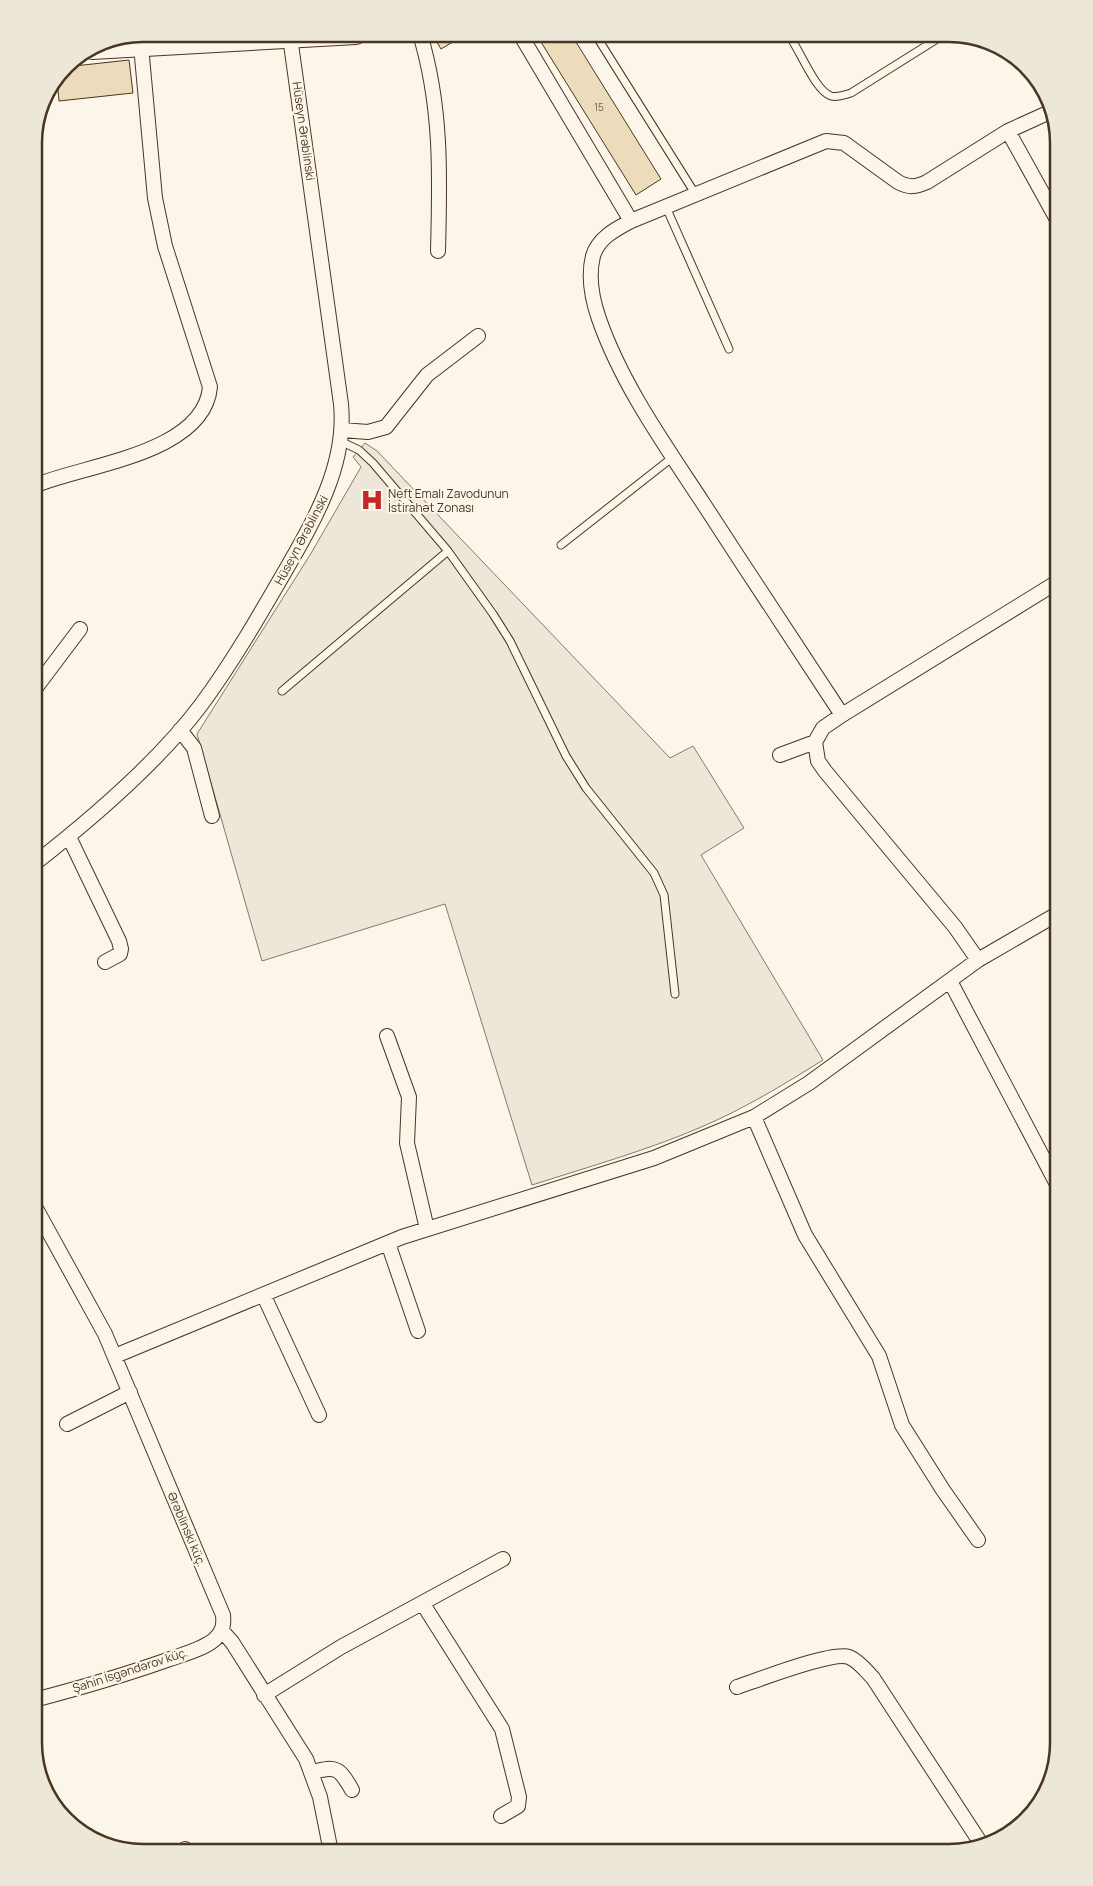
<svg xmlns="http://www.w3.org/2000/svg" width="1093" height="1886" font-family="Manrope,sans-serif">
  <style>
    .green { fill: #ede6d9; stroke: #887966 }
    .building { fill: #ecdcbc; stroke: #4a3520 }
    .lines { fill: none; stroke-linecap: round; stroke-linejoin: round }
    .lane-casing { stroke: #4a3520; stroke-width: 9 }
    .street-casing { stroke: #4a3520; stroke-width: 16 }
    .secondary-casing { stroke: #4a3520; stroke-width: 22 }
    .lane { stroke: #fbf6e9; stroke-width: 7 }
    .street { stroke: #fbf6e9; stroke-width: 14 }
    .secondary { stroke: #fbf6e9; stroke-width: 20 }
    .labels { text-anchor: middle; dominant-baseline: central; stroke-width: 4; stroke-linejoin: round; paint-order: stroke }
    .number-label { font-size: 10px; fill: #725f47 }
    .street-label { font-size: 12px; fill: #4a3520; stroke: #fbf6e9 }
    .poi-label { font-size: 12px; fill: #4a3520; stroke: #fbf6e9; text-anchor: start }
    .rim { fill: none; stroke: #4a3520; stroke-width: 2.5 }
  </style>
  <rect width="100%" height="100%" fill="#fbf6e9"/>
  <path class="green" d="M365 443 377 451 670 758 693 746 744 828 701 855 823 1060C783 1085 742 1110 699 1128 645 1151 588 1167 532 1185L445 904 262 961 197 734 310 555 361 467 353 457Z"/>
  <path class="building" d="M443 34H466L441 49 435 39Z
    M536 34H571L661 179 636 195Z
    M129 60 133 93 59 101 57 78 65 67Z"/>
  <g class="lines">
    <defs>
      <path id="lane" d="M595 34 696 195
        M788 34C799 48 815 91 831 96 838 98 844 95 851 93L945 34
        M666 207 729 349
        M340 441 359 450 373 463 448 551 493 614 510 641 566 756 586 788 654 873 664 895 675 994
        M561 545 673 457
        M282 691 448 551
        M1055 825 1059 831"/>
      <path id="street" d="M420 34C442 107 440 176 438 251
        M520 34 631 221
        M1008 131 1059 223
        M342 430 368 432 386 427 427 375 478 336
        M34 486C83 465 204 454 210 387L165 246 155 198 141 46
        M34 690 80 629
        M842 715C796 645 749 574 703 503 665 445 622 385 599 319 592 299 588 276 593 256 598 238 616 229 631 221L826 141 844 143 898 182C909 188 916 187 927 182L1008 131 1052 111
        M180 730 194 748 212 816
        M780 755 815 742
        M69 837 119 941 121 949 120 954 105 962
        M34 864C89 821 159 761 201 705 232 663 258 618 284 573 314 521 347 465 341 404L290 37
        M978 960 955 927 825 771 818 761 815 742 823 728 842 715 1059 581
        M950 981 1059 1188
        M387 1036 409 1097 407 1143 427 1229
        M754 1117 805 1235 879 1356 902 1425 943 1490 978 1540
        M388 1243 418 1331
        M264 1296 319 1415
        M115 1356 402 1237 654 1158 754 1117 809 1083 978 960 1059 913
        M67 1424 130 1392
        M423 1604 502 1729 519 1797 518 1806 501 1816
        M222 1631 232 1642 306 1759 320 1797 331 1852
        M737 1687C758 1680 832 1651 849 1657 859 1661 866 1671 873 1678L982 1845
        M264 1695 341 1647 503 1559
        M34 1700C80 1688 125 1675 170 1659 184 1654 204 1649 215 1639 223 1631 224 1625 223 1615L105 1334 34 1205
        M313 1772C337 1765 340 1769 352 1790
        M185 1849 186 1852"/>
      <path id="secondary" d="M92 49 356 34"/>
    </defs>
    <use href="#lane" class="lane-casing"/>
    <use href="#street" class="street-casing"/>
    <use href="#secondary" class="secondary-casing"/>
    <use href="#lane" class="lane"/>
    <use href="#street" class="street"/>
    <use href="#secondary" class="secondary"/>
  </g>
  <defs>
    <symbol id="hospital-bare" viewBox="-9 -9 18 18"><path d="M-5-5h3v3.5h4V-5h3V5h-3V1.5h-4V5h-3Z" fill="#c62828" stroke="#fbf6e9" stroke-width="2.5" paint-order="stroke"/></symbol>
  </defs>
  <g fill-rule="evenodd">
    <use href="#hospital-bare" x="356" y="484" width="32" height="32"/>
  </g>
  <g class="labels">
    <g class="number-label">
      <text x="599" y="107">15</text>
    </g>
    <g class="street-label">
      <text transform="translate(304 131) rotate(82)">Hüseyn Ərəblinski</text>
      <text transform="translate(301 540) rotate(-62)">Hüseyn Ərəblinski</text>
      <text transform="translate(187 1529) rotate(67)">Ərəblinski küç.</text>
      <text transform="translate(130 1670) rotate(-18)">Şahin İsgəndərov küç.</text>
    </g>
    <g class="poi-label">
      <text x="388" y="493">Neft Emalı Zavodunun<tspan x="388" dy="14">İstirahət Zonası</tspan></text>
    </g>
  </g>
  <path d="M0 0H1093V1886H0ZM143 42H949A101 101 0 0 1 1050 143V1743A101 101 0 0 1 949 1844H143A101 101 0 0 1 42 1743V143A101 101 0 0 1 143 42Z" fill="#ede7d9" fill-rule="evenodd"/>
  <path class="rim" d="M143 42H949A101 101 0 0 1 1050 143V1743A101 101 0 0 1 949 1844H143A101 101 0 0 1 42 1743V143A101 101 0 0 1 143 42Z"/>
</svg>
